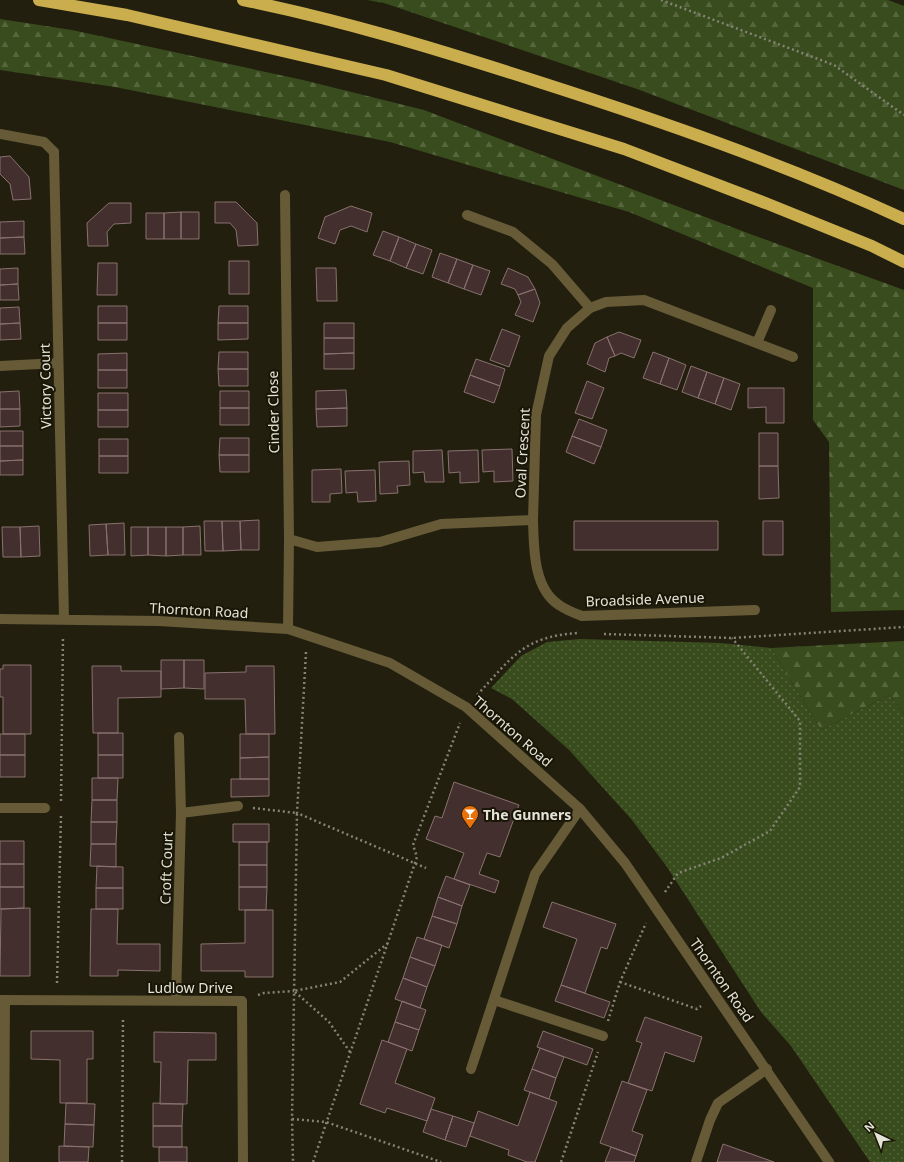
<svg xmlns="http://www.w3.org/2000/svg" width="904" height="1162" font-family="'Noto Sans',sans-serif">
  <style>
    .forest { fill: url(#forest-firs) }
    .park { fill: url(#park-dots) }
    .building { fill: #43302e; stroke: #88716e }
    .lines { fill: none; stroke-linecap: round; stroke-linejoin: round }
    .path { stroke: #858375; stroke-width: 2.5; stroke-dasharray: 2 3; stroke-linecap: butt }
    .lane { stroke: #665a37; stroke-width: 10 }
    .street { stroke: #665a37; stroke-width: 10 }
    .highway { stroke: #caad4c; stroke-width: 12 }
    .labels { text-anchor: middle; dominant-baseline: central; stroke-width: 4; stroke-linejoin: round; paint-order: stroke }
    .street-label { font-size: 14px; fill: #e4e3d8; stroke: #191606 }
    .poi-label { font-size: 14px; font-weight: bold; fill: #e4e3d8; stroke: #191606; text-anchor: start }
  </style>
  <defs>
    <pattern id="forest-firs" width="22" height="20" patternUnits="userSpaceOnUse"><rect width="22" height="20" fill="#394c1d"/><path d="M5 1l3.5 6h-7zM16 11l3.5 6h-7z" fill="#56663d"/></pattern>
    <pattern id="park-dots" width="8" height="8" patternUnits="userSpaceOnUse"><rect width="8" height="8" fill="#394c1d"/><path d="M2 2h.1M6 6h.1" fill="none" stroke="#56663d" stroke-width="1.8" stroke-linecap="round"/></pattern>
  </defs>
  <rect width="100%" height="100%" fill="#221f0f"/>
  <path class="forest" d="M367 0H888L904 6V190L637 89 384 3Z
    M0 19 72 30 303 80 424 110 750 234 904 290V610L831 612 829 442 813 420V288L629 212 390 142 115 87 0 70Z
    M904 641V714L889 695 821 730 771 648Z"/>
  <path class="park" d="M580 639 721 643 771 648 821 730 889 695 904 714V1162H870L791 1046 761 1012 667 867 632 820 569 750 512 699 491 688 521 656 547 642Z"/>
  <path class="building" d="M10 156 29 177 31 199 13 200 10 184 0 174V157Z
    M215 202H236L257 223 258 245 238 246 236 230 230 223H215Z
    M109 203H131V223L114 224 107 232 108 246H88L87 223Z
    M351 206 372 213 367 232 351 226 340 230 335 244 318 238 325 217Z
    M181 212V239H164V213Z
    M181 212H199V239H181Z
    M146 213H164V239H146Z
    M24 221V237L0 238V222Z
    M383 231 399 237 390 261 373 255Z
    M24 237 25 254H0V238Z
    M399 237 416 244 406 268 390 261Z
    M416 244 432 250 423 274 406 268Z
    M440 253 457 259 448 283 432 277Z
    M457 259 473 265 464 289 448 283Z
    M229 261H249V294H229Z
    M98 263H117V295H97Z
    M473 265 490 271 481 295 464 289Z
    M18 268V284L0 285V269Z
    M316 268H336L337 301H317Z
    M508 268 528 277 535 289 518 295 515 289 501 284Z
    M18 284 19 300H0V285Z
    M535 289 540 303 533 322 515 315 521 302 518 295Z
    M98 306H127V323H98Z
    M219 306H248V323H218Z
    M19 307 20 323 0 324V308Z
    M20 323 21 339 0 340V324Z
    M98 323H127V340H98Z
    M218 323H248V339L218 340Z
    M324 323H354V338H324Z
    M502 329 520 336 509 367 490 360Z
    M619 332 641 340 634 358 621 353 615 356 607 337Z
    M607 337 615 356 609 358 605 372 587 364 595 343Z
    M324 338H354V353L324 354Z
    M219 352H248V369H218Z
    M653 352 669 358 660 384 643 378Z
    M127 353V370H98V354Z
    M354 353V369H324V354Z
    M669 358 686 365 677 390 660 384Z
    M476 359 505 369 500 386 470 375Z
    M691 366 707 372 698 398 682 392Z
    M218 369H248V386H219Z
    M98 370H127V388H98Z
    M707 372 724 378 715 404 698 398Z
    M470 375 500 386 494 403 464 392Z
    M724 378 740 384 731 410 715 404Z
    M587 381 604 388 592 419 575 413Z
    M748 388H784V423H766V407L748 408Z
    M346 390 347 408 316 409V391Z
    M19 391 20 409H0V392Z
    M220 391H249V408H220Z
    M98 393H128V410H98Z
    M220 408H249V425H220Z
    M347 408V426L317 427 316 409Z
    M0 409H20V426L0 427Z
    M98 410H128V427H98Z
    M579 419 607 430 601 447 572 436Z
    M0 431H23V446H0Z
    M759 433H778V466H759Z
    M572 436 601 447 594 464 566 452Z
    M220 438H249V455H219Z
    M99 439H128V456H99Z
    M0 446H23V460L0 461Z
    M512 449 513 481 494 482V471L483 472 482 450Z
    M442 450 444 482H425L424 472 413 473V451Z
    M478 450 479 482 460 483V472L449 473 448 451Z
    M219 455H249V472H220Z
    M99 456H128V473H99Z
    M23 460V475H0V461Z
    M409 461 410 485 397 486 398 493 380 494 379 462Z
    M759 466H778L779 498 759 499Z
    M341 469 342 493 330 494V502H312V470Z
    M375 470 376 501 358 502 357 492 346 493 345 471Z
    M259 520V550H241L240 521Z
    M204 521H222L223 551H205Z
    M222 521H240L241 550 223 551Z
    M574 521H718V550H574Z
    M763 521H783V555H763Z
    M124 523 125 555H108L106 524Z
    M106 524 108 555 90 556 89 525Z
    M39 526 40 556 21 557 20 527Z
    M200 526 201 555H183V527Z
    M2 527H20L21 557H3Z
    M131 527H148V555L131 556Z
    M148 527H166V556L148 555Z
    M166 527H183V555L166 556Z
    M161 660H184V688L161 689Z
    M184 660H204V689L184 688Z
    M3 665H31V734H3V697H0V669H3Z
    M92 666H121V671H161V697L118 698V733H93Z
    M246 666H274L275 734H246L245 699H205V673L246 672Z
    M98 733H123V755H98Z
    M0 734H25V755H0Z
    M240 734H269V757L240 758Z
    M0 755H25V777H0Z
    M98 755H123V778H98Z
    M269 757V779H240V758Z
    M92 778H118L117 800H92Z
    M231 779H269V796L231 797Z
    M454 782 519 805 500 857 487 853 479 874 499 881 495 893 454 879 464 853 426 839 435 816 442 818Z
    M92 800H117V822H91Z
    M91 822H117L116 844H91Z
    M233 824H269V842H233Z
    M0 841H24V864H0Z
    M239 842H267V865H239Z
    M91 844H116V867L90 866Z
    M0 864H24V887H0Z
    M239 865H267V887H239Z
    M97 866 123 867V888H96Z
    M446 876 470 885 462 906 438 897Z
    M0 887H24V908L0 909Z
    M239 887H267L266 910H239Z
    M96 888H123V909H96Z
    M438 897 462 906 457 924 432 916Z
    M552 902 616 924 607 949 601 947 585 993 561 985 577 939 543 927Z
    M30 908V976H0L1 909Z
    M91 909H118L117 944H160V971L118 970V976H90Z
    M245 910H273V977H245V971H201V944L245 943Z
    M432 916 457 924 449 948 424 939Z
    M417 937 442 945 435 966 410 957Z
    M410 957 435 966 427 987 403 978Z
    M403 978 427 987 420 1008 395 999Z
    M561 985 610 1002 604 1018 555 1001Z
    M402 1001 426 1010 419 1030 395 1022Z
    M645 1017 702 1037 694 1062 665 1052 652 1091 628 1083 642 1043 636 1041Z
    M395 1022 419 1030 412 1051 388 1042Z
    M31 1031H93V1059H87V1103H60V1060L31 1059Z
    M543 1031 593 1049 587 1065 537 1047Z
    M154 1032 216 1033V1060H188L187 1104H160L161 1062H154Z
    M382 1040 407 1049 395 1083 435 1098 427 1121 387 1108 385 1113 360 1104Z
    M540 1048 564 1057 556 1078 532 1069Z
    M532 1069 556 1078 549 1099 524 1090Z
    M622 1081 647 1090 632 1131 643 1135 636 1156 600 1143Z
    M530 1092 557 1102 535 1162H527L508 1155 509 1150 470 1136 478 1111 518 1126Z
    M66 1103 95 1104 94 1125 65 1124Z
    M153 1103 183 1104 182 1126H153Z
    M431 1109 453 1116 445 1140 423 1132Z
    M453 1116 474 1123 466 1147 445 1140Z
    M65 1124 94 1125 93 1147 64 1146Z
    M153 1126H182V1147H153Z
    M723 1144 774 1162H717Z
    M59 1146 89 1147 88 1162H59Z
    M159 1147H187V1162H159Z
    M611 1147 636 1156 634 1162H605Z"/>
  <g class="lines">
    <path class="path" d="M661 0 834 65 904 115
      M604 634 732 638 904 627
      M306 652 297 813 426 868
      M477 695C512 658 522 637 577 633
      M61 801 63 636
      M253 808 297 813 292 1119 293 1162
      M665 892 678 873 721 858 770 831 800 787V721L732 638
      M620 982 697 1009 701 1006
      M57 983 61 814
      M258 995 264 993 294 991
      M608 1021 620 982 646 923
      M350 1052 329 1022 294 991 340 982 387 944
      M292 1119 326 1122 441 1162
      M122 1162 123 1017
      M313 1162 417 857 413 845 460 723
      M561 1162 598 1052"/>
    <path class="lane" d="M0 134 44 142 54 152
      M467 215 513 232 552 264 590 308
      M0 808H45
      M181 813 238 806
      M176 1000 181 813 179 737
      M494 1000 603 1036
      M471 1069 535 874 580 809
      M4 1162 5 1000
      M696 1162 710 1120 718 1103 767 1069"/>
    <path class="street" d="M54 152 64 619
      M285 195 289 539 288 629
      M757 343 771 310
      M0 366 58 363
      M533 520C534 548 533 588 559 605 566 610 574 613 582 616L755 610
      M289 539 317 547 380 542 441 524 533 520 536 415 549 356 567 328 590 308 606 302 644 300 793 357
      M0 619 159 621 288 629 390 663 466 707 580 809 625 863 829 1162
      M0 1000 242 1001 243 1162"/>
    <path class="highway" d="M39 0 127 15 386 75 624 149 768 204 872 246 904 262
      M243 0C342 20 440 50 536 81 661 121 785 164 904 219"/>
  </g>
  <defs>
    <symbol id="bar-pin" viewBox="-11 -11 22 30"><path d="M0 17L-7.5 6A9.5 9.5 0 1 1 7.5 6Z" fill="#e8710a" stroke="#191606"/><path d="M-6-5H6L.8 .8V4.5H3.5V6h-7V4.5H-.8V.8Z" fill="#fff"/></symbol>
  </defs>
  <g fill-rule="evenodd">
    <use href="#bar-pin" x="460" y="804" width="20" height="27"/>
  </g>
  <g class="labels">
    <g class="street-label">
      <text transform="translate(45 386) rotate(-91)">Victory Court</text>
      <text transform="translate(273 412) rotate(-91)">Cinder Close</text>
      <text transform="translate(522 453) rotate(-87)">Oval Crescent</text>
      <text transform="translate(645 599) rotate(-2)">Broadside Avenue</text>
      <text transform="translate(199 610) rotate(3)">Thornton Road</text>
      <text transform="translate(513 731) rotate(41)">Thornton Road</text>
      <text transform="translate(166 868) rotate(-88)">Croft Court</text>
      <text transform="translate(722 980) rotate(55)">Thornton Road</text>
      <text x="190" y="987">Ludlow Drive</text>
    </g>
    <g class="poi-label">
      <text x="483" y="814">The Gunners</text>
    </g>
  </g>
  <g transform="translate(876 1134) rotate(317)" stroke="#191606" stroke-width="3" paint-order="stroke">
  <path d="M0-3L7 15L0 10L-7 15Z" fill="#e4e3d8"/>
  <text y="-6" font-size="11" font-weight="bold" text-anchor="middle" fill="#e4e3d8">N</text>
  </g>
</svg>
